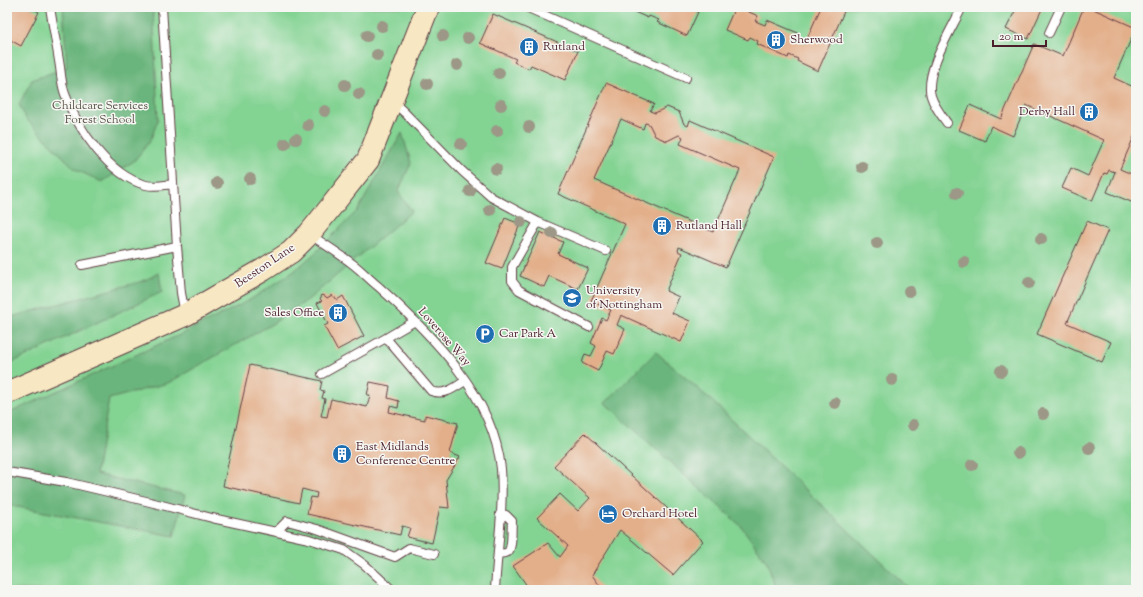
<svg xmlns="http://www.w3.org/2000/svg" width="1143" height="597" font-family="'Sorts Mill Goudy',serif">
  <style>
    .green { fill: #83d393; stroke: #66795f }
    .forest { fill: #6ab57d; stroke: #5a6a54 }
    .building { fill: #e3af8a; fill-rule: evenodd }
    .lines { fill: none; stroke-linecap: round; stroke-linejoin: round }
    .lane-casing { stroke: #623d44; stroke-width: 10 }
    .secondary-casing { stroke: #623d44; stroke-width: 24 }
    .lane { stroke: #fff; stroke-width: 8 }
    .secondary { stroke: #f7e8c3; stroke-width: 22 }
    .tree { fill: #9c9786 }
    .labels { text-anchor: middle; dominant-baseline: central; stroke-width: 3; stroke-linejoin: round; paint-order: stroke }
    .poi-label { font-size: 12px; fill: #4a1f2b; stroke: #f6f6f2; text-anchor: start }
    .park-label { font-size: 12px; fill: #5b554a; stroke: #f6f6f2 }
    .street-label { font-size: 12px; fill: #4a1f2b; stroke: #f6f6f2 }
  </style>
  <rect width="100%" height="100%" fill="#f6f6f2"/>
  <filter id="ink" filterUnits="userSpaceOnUse"><feTurbulence type="fractalNoise" baseFrequency=".025" numOctaves="2"/><feDisplacementMap in="SourceGraphic" scale="8" xChannelSelector="R" yChannelSelector="G"/><feConvolveMatrix kernelMatrix="1 2 1 2 8 2 1 2 1" color-interpolation-filters="sRGB"/></filter>
  <filter id="wash" filterUnits="userSpaceOnUse"><feTurbulence type="fractalNoise" baseFrequency=".012" numOctaves="4" result="noise"/><feDisplacementMap in="SourceGraphic" scale="16" xChannelSelector="R" yChannelSelector="G"/><feGaussianBlur stdDeviation="0.9" result="paint"/><feColorMatrix in="noise" values="0 0 0 0 0 0 0 0 0 0 0 0 0 0 0 0 0 1.4 0 .05"/><feComposite in="paint" operator="in"/></filter>
  <g filter="url(#wash)">
    <rect width="100%" height="100%" fill="#ece8d0"/>
    <path class="green" d="M7 7H1136V590H7Z"/>
    <path class="forest" d="M63 7H153L158 120 150 141 134 161 102 182 75 169 26 119 19 104 32 80 67 67Z
      M402 133 411 163 398 192 412 211 309 299 272 324 168 383 109 399 96 474 185 495 174 536 7 505V414L188 331 248 301 293 272 315 253 358 210Z
      M159 273 162 292 7 365V318L143 281Z
      M656 352 712 401 911 590H777L767 562 741 526 605 403Z"/>
    <g id="blocks">
      <path class="building" d="M7 7H30L39 12 21 46 7 38Z
        M623 7H696L694 10 698 12 687 36 657 22 659 20 649 16 648 18Z
        M735 7H738L758 16 755 21 765 25 767 20 798 33 795 39 805 43 821 7H846L818 71 797 61 798 59 789 55 788 58 757 44 758 41 750 37 748 40 725 30Z
        M1017 7H1043L1028 39 1006 29Z
        M1084 7H1089L1136 28 1114 78 1136 88V132L1120 169 1136 176V204L1107 192 1115 172 1109 170 1107 174 1104 173 1092 201 1062 188 1071 168 1088 176 1104 140 1026 105 1013 136 991 126 985 141 959 130 970 105 1001 119 1034 44 1063 56Z
        M493 14 578 51 565 80 531 65 529 69 514 62 516 59 480 43Z
        M606 83 654 104 650 111 655 113 667 107 679 112 684 124 688 126 690 120 774 157 726 267 679 247 678 251 682 253 666 291 679 297 672 313 690 321 681 342 621 315 617 325 625 329 614 354 607 351 598 371 582 363 585 354 591 356 596 346 591 343 602 318 606 320 611 310 591 301 625 224 558 194ZM621 119 643 129 645 123 649 124 655 136 667 141 679 135 683 137 680 144 740 170 713 232 594 180Z
        M505 218 520 224 502 269 486 263Z
        M1087 221 1108 230 1067 323 1111 342 1102 362 1037 334Z
        M540 232 563 242 558 254 588 268 578 289 549 276 544 287 520 276Z
        M322 295 325 296 327 298 332 295 334 298H336L337 300 343 296 364 336 337 350 324 326 328 324 317 303 322 301 320 299Z
        M250 365 322 381 320 390 324 391 322 398 325 399 321 416 327 417 331 399 367 407 370 395H367L370 382 390 386 388 398 399 401 398 408 390 406 389 412 425 420V415L458 423 450 453 460 457 446 480 449 508 440 507 432 543 407 537 410 528 402 526 400 535 307 514 311 497 316 498 317 493 302 489 299 503 223 486Z
        M585 433 703 541 673 575 620 530 592 575 603 590H530L513 566 548 543 560 557 568 546 537 518 560 494 578 511 590 498 554 466Z"/>
    </g>
  </g>
  <g filter="url(#ink)">
    <use href="#blocks" fill-opacity="0" stroke="#623d44" stroke-width="1"/>
    <g class="lines">
      <defs>
        <path id="lane" d="M50 7C53 27 57 47 60 67 61 76 62 86 65 94 77 128 109 176 146 185 154 187 165 185 173 184
          M162 7 177 246 181 293 185 314
          M526 7 686 78
          M1049 33 1061 7
          M392 101 405 113 462 171 491 197 538 222 606 251
          M947 123C941 115 934 106 931 96 924 72 952 29 962 7
          M538 222 512 267V281L519 290 589 327
          M309 234C324 244 340 254 354 265 363 272 370 280 379 287 431 334 494 396 501 469 504 507 497 551 495 590
          M82 265 177 246
          M415 321 386 338 431 391C445 396 454 388 465 381
          M322 374 386 338
          M7 472 66 482 150 502 212 518 309 539 344 550 365 565 392 590
          M276 532 287 521 317 529 395 557 409 548 434 554
          M498 554C501 553 505 554 508 552 513 547 511 528 512 521L506 515 500 514"/>
        <path id="secondary" d="M7 393 185 315 263 270 291 252 309 234 326 213 368 160 428 7"/>
      </defs>
      <use href="#lane" class="lane-casing"/>
      <use href="#secondary" class="secondary-casing"/>
      <use href="#lane" class="lane"/>
      <use href="#secondary" class="secondary"/>
    </g>
    <g class="tree">
      <circle cx="382" cy="26" r="6"/>
      <circle cx="367" cy="36" r="6"/>
      <circle cx="443" cy="36" r="6"/>
      <circle cx="468" cy="38" r="6"/>
      <circle cx="377" cy="55" r="6"/>
      <circle cx="457" cy="65" r="6"/>
      <circle cx="499" cy="73" r="6"/>
      <circle cx="427" cy="84" r="6"/>
      <circle cx="345" cy="85" r="6"/>
      <circle cx="359" cy="94" r="6"/>
      <circle cx="501" cy="105" r="6"/>
      <circle cx="325" cy="111" r="6"/>
      <circle cx="308" cy="125" r="6"/>
      <circle cx="529" cy="127" r="6"/>
      <circle cx="497" cy="131" r="6"/>
      <circle cx="296" cy="139" r="6"/>
      <circle cx="285" cy="144" r="6"/>
      <circle cx="461" cy="144" r="6"/>
      <circle cx="862" cy="167" r="6"/>
      <circle cx="496" cy="169" r="6"/>
      <circle cx="250" cy="179" r="6"/>
      <circle cx="217" cy="183" r="6"/>
      <circle cx="470" cy="191" r="6"/>
      <circle cx="957" cy="193" r="6"/>
      <circle cx="490" cy="210" r="6"/>
      <circle cx="521" cy="222" r="6"/>
      <circle cx="552" cy="233" r="6"/>
      <circle cx="1041" cy="239" r="6"/>
      <circle cx="877" cy="243" r="6"/>
      <circle cx="964" cy="262" r="6"/>
      <circle cx="1029" cy="283" r="6"/>
      <circle cx="909" cy="291" r="6"/>
      <circle cx="1001" cy="371" r="6"/>
      <circle cx="892" cy="380" r="6"/>
      <circle cx="835" cy="403" r="6"/>
      <circle cx="1043" cy="414" r="6"/>
      <circle cx="913" cy="425" r="6"/>
      <circle cx="1089" cy="448" r="6"/>
      <circle cx="1018" cy="453" r="6"/>
      <circle cx="972" cy="465" r="6"/>
    </g>
  </g>
  <defs>
    <symbol id="building-disc" viewBox="-11 -11 22 22"><circle r="9.5" fill="#1f6fb2" stroke="#f6f6f2"/><path d="M-4-6H4V6H1V3H-1V6H-4ZM-2.5-4.3h1.7v1.8h-1.7ZM.8-4.3h1.7v1.8H.8ZM-2.5-1h1.7V.8h-1.7ZM.8-1h1.7V.8H.8Z" fill="#fff"/></symbol>
    <symbol id="university-disc" viewBox="-11 -11 22 22"><circle r="9.5" fill="#1f6fb2" stroke="#f6f6f2"/><path d="M0-5L7-2L0 1L-7-2ZM-4 1L0 2.5L4 1V4Q0 6-4 4Z" fill="#fff"/></symbol>
    <symbol id="parking-disc" viewBox="-11 -11 22 22"><circle r="9.5" fill="#1f6fb2" stroke="#f6f6f2"/><path d="M-3.5-5.5H1a3.5 3.5 0 0 1 0 7H-1V5.5H-3.5ZM-1-3.4V-.6H.8a1.4 1.4 0 0 0 0-2.8Z" fill="#fff"/></symbol>
    <symbol id="hotel-disc" viewBox="-11 -11 22 22"><circle r="9.5" fill="#1f6fb2" stroke="#f6f6f2"/><path d="M-6-4.5h1.5V1H6V5H4.5V3h-9V5H-6ZM-4 0a1.8 1.8 0 1 1 3.6 0ZM.5 0V-2.5h3Q6-2.5 6 0Z" fill="#fff"/></symbol>
  </defs>
  <g fill-rule="evenodd">
    <use href="#building-disc" x="765" y="29" width="22" height="22"/>
    <use href="#building-disc" x="518" y="36" width="22" height="22"/>
    <use href="#building-disc" x="1078" y="101" width="22" height="22"/>
    <use href="#building-disc" x="651" y="215" width="22" height="22"/>
    <use href="#university-disc" x="561" y="287" width="22" height="22"/>
    <use href="#building-disc" x="327" y="302" width="22" height="22"/>
    <use href="#parking-disc" x="474" y="323" width="22" height="22"/>
    <use href="#building-disc" x="331" y="443" width="22" height="22"/>
    <use href="#hotel-disc" x="597" y="503" width="22" height="22"/>
  </g>
  <g class="labels">
    <g class="poi-label">
      <text x="790" y="40">Sherwood</text>
      <text x="543" y="47">Rutland</text>
      <text x="1075" y="112" text-anchor="end">Derby Hall</text>
      <text x="676" y="226">Rutland Hall</text>
      <text x="586" y="291">University<tspan x="586" dy="14">of Nottingham</tspan></text>
      <text x="324" y="313" text-anchor="end">Sales Office</text>
      <text x="499" y="334">Car Park A</text>
      <text x="356" y="447">East Midlands<tspan x="356" dy="14">Conference Centre</tspan></text>
      <text x="622" y="514">Orchard Hotel</text>
    </g>
    <g class="park-label">
      <text x="100" y="106">Childcare Services<tspan x="100" dy="14">Forest School</tspan></text>
    </g>
    <g class="street-label">
      <text transform="translate(265 266) rotate(-34)">Beeston Lane</text>
      <text transform="translate(444 337) rotate(49)">Loverose Way</text>
    </g>
  </g>
  <rect width="1143" height="597" fill="none" stroke="#f6f6f2" stroke-width="24"/>
  <path d="M993 40v6h53v-6" fill="none" stroke="#4a1f2b" stroke-width="2"/>
  <text x="999" y="40" font-size="12" fill="#4a1f2b" stroke="#f6f6f2" stroke-width="3" paint-order="stroke">20 m</text>
</svg>
